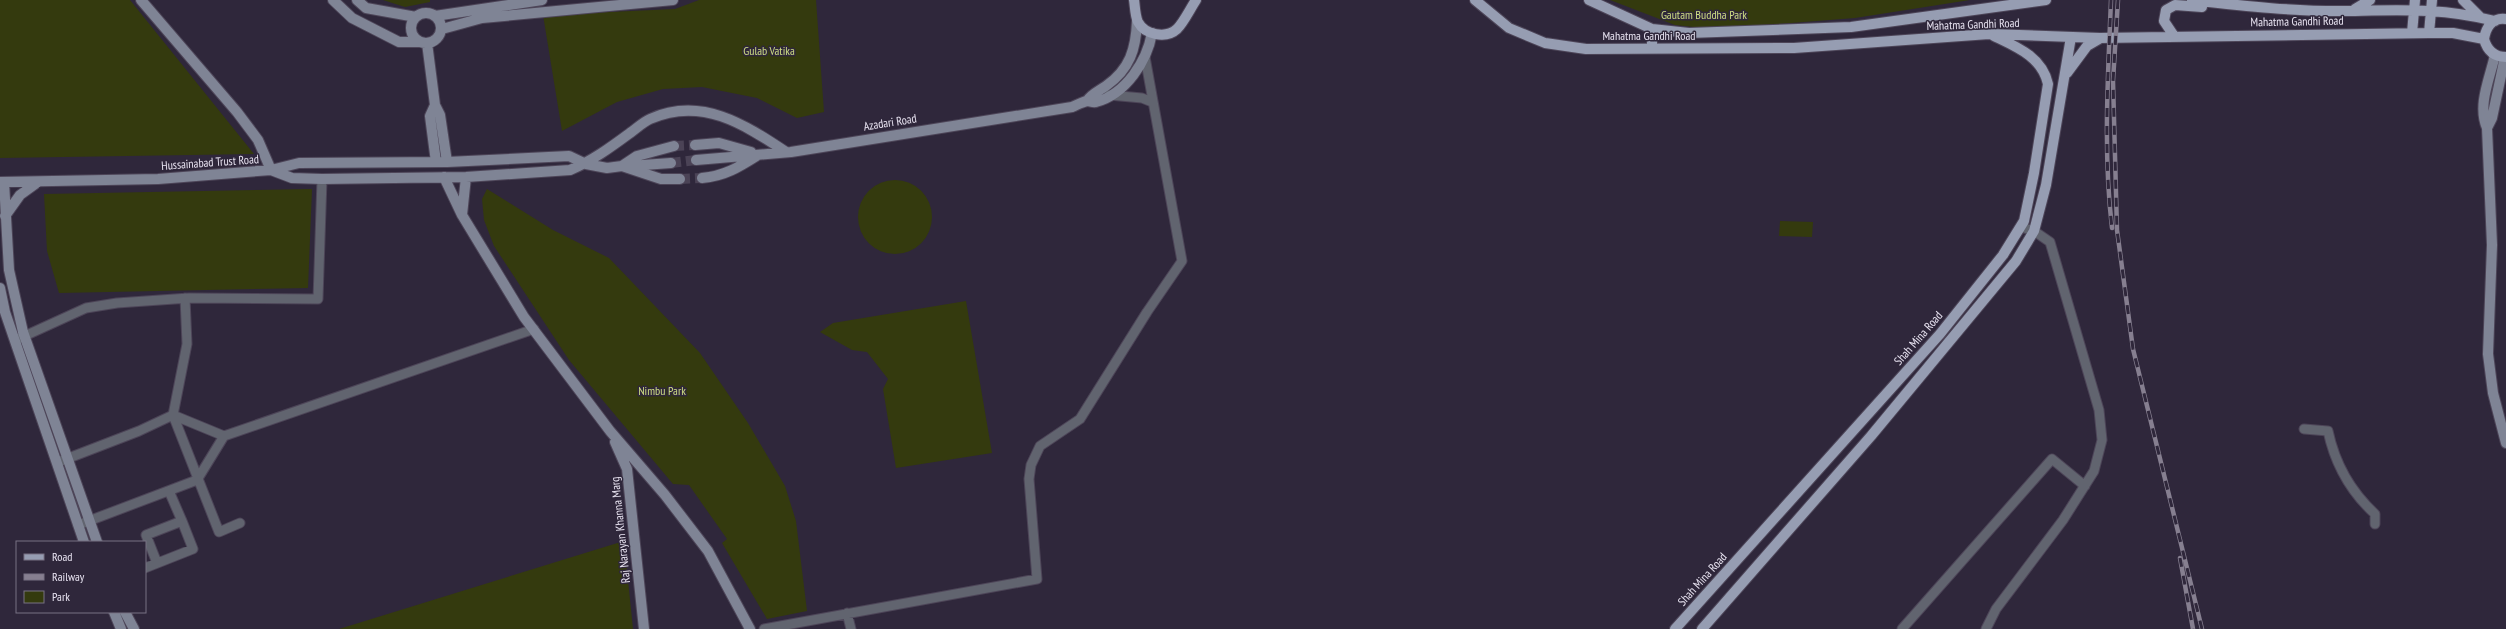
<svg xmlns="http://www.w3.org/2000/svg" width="2506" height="629" font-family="'PT Sans Narrow',sans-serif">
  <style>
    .green { fill: #343a0e }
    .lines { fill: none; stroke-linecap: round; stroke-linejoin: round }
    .secondary-tunnel { stroke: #4b4356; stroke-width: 10; stroke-dasharray: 10 5; stroke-linecap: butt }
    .street-casing { stroke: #4d4558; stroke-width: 11 }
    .secondary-casing { stroke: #4d4558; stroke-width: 12 }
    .primary-casing { stroke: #4d4558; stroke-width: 12 }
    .street { stroke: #61646f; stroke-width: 9 }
    .secondary { stroke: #7f8495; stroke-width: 10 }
    .primary { stroke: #969db2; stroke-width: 10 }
    .rail-casing { stroke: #867f90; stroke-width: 4.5 }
    .rail { stroke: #2f273b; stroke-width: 3; stroke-dasharray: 9; stroke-linecap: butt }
    .labels { text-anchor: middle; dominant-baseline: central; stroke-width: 3; stroke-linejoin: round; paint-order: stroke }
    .park-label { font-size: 12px; fill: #cedd83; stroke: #2f273b }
    .street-label { font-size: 12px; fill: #e8e3f1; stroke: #2f273b }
  </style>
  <rect width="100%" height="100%" fill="#2f273b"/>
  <path class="green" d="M0 0H130L254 154 0 158Z
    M383 0H430V2L405 7Z
    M699 0H816L824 112 797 118 757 98 702 87 663 89 617 102 562 131 543 15 675 9Z
    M1610 0H1970L1855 18 1712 29 1675 25Z
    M858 217a37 37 0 1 1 74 0a37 37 0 1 1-74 0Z
    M312 189 308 288 59 293 47 251 44 194Z
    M487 189 553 230 609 258 700 353 748 423 785 486 796 521 807 611 767 619 722 543 727 539 689 485 673 484 569 360 494 246 484 220 482 199Z
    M1780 221 1813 222 1812 237 1779 236Z
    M966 301 992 453 896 468 883 389 888 379 867 352 852 350 820 332 833 323Z
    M624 541 633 629H339Z"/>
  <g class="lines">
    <path class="secondary-tunnel" d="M674 146 695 145
      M671 163 696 160
      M680 179 702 178"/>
    <defs>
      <path id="street" d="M1109 95 1142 98 1152 102
        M185 298 187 344 173 415 219 532 240 523
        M18 339 86 308 117 303 189 298 318 299 322 179
        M2304 429 2328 431C2335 464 2350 491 2375 514V524
        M61 461 139 431 173 415 224 436
        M169 491 182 521
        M78 525 197 480 224 436 534 329
        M145 568 193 549 182 521 146 535 157 563
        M847 613 851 629
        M764 629 1037 579 1029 479 1031 465 1040 446 1080 419 1147 312 1182 261 1145 57
        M1902 629 2052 459 2085 486
        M1986 629 1996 609 2063 520 2094 471 2102 440 2099 410 2050 242 2034 231 2021 227"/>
      <path id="secondary" d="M141 0 237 112 258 140 271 170
        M333 0 352 18 399 42H420
        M357 0 366 8 416 17
        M411 28a15 15 0 1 1 30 0a15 15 0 1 1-30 0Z
        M435 16 542 0
        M442 29 482 18 673 0
        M427 43 435 105 440 115 447 162
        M2495 55C2490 78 2477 105 2487 128L2492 245 2488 354 2493 393 2506 443
        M1087 101C1091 94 1099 91 1106 86 1130 69 1136 49 1137 21
        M435 105 430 116 436 162
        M2487 128 2492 118 2505 57
        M695 145 719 143 751 152
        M696 160 791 152 1072 107C1077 105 1082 102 1087 101 1090 101 1093 103 1096 102 1126 94 1147 61 1152 33
        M622 166 637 156 674 146
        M629 166 671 163
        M271 170 299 163 447 162 569 156 586 164 607 168 622 166 661 179H680
        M444 177 462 215 524 317 610 431 665 495 708 551 750 629
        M702 178C725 176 739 167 758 155
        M0 182 158 179 271 170 292 178 322 179 466 177 570 170C592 161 611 147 630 133 636 129 643 122 650 119 701 96 744 124 786 152
        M4 182 9 270 23 332 97 542
        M462 215 466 177
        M5 216 20 195 38 182
        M0 288 5 312 84 542
        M615 442 627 469 644 629
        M114 612 121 629
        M125 612 134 629"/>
      <path id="primary" d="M1134 0C1135 6 1135 16 1138 22 1145 35 1166 39 1177 29 1184 22 1190 9 1196 0
        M1475 0 1509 28 1545 43 1586 49 1794 48 1989 34 2100 38 2429 33H2453L2484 39
        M1589 0 1652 29 1689 33 1851 27 2046 0
        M2192 0C2244 6 2298 12 2350 11 2403 10 2443 8 2495 21
        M2463 0 2480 17
        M2355 9 2370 0
        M2506 19C2493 17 2486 27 2484 39 2487 50 2494 57 2506 57
        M2412 33 2415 0
        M2429 33 2432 0
        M2174 36 2164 21 2166 10 2175 5 2202 7
        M1652 48V29
        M2067 73 2087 46 2099 39
        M1675 629 1940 334 2003 255 2024 221 2034 173 2048 84C2042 57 2017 47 1994 36
        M1702 629 1871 436 2016 261 2034 231 2046 185 2071 37"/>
    </defs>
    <use href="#street" class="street-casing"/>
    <use href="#secondary" class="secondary-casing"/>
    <use href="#primary" class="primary-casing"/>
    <use href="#street" class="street"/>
    <use href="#secondary" class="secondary"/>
    <use href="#primary" class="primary"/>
    <defs>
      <path id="rail" d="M2111 0C2108 76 2103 152 2112 228
        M2118 0 2113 81 2117 230 2133 349 2202 629
        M2180 558 2193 629"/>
    </defs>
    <use href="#rail" class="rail-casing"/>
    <use href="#rail" class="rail"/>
  </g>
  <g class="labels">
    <g class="park-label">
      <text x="1704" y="14">Gautam Buddha Park</text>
      <text x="769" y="50">Gulab Vatika</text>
      <text x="662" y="390">Nimbu Park</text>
    </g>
    <g class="street-label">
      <text transform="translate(2297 21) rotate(-1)">Mahatma Gandhi Road</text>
      <text transform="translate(1973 24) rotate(-2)">Mahatma Gandhi Road</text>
      <text x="1649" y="35">Mahatma Gandhi Road</text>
      <text transform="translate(890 122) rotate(-9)">Azadari Road</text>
      <text transform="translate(210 162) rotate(-4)">Hussainabad Trust Road</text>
      <text transform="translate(1918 338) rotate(-49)">Shah Mina Road</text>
      <text transform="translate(620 530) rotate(-96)">Raj Narayan Khanna Marg</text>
      <text transform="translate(1702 579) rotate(-48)">Shah Mina Road</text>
    </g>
  </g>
  <rect x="16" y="541" width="130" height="72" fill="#2f273b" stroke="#797284"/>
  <rect x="24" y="554" width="20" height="6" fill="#969db2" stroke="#797284"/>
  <text x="52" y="561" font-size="12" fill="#e8e3f1">Road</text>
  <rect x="24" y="574" width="20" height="6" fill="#867f90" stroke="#797284"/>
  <text x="52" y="581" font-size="12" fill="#e8e3f1">Railway</text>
  <rect x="24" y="591" width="20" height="12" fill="#343a0e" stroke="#797284"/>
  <text x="52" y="601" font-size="12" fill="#e8e3f1">Park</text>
</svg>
